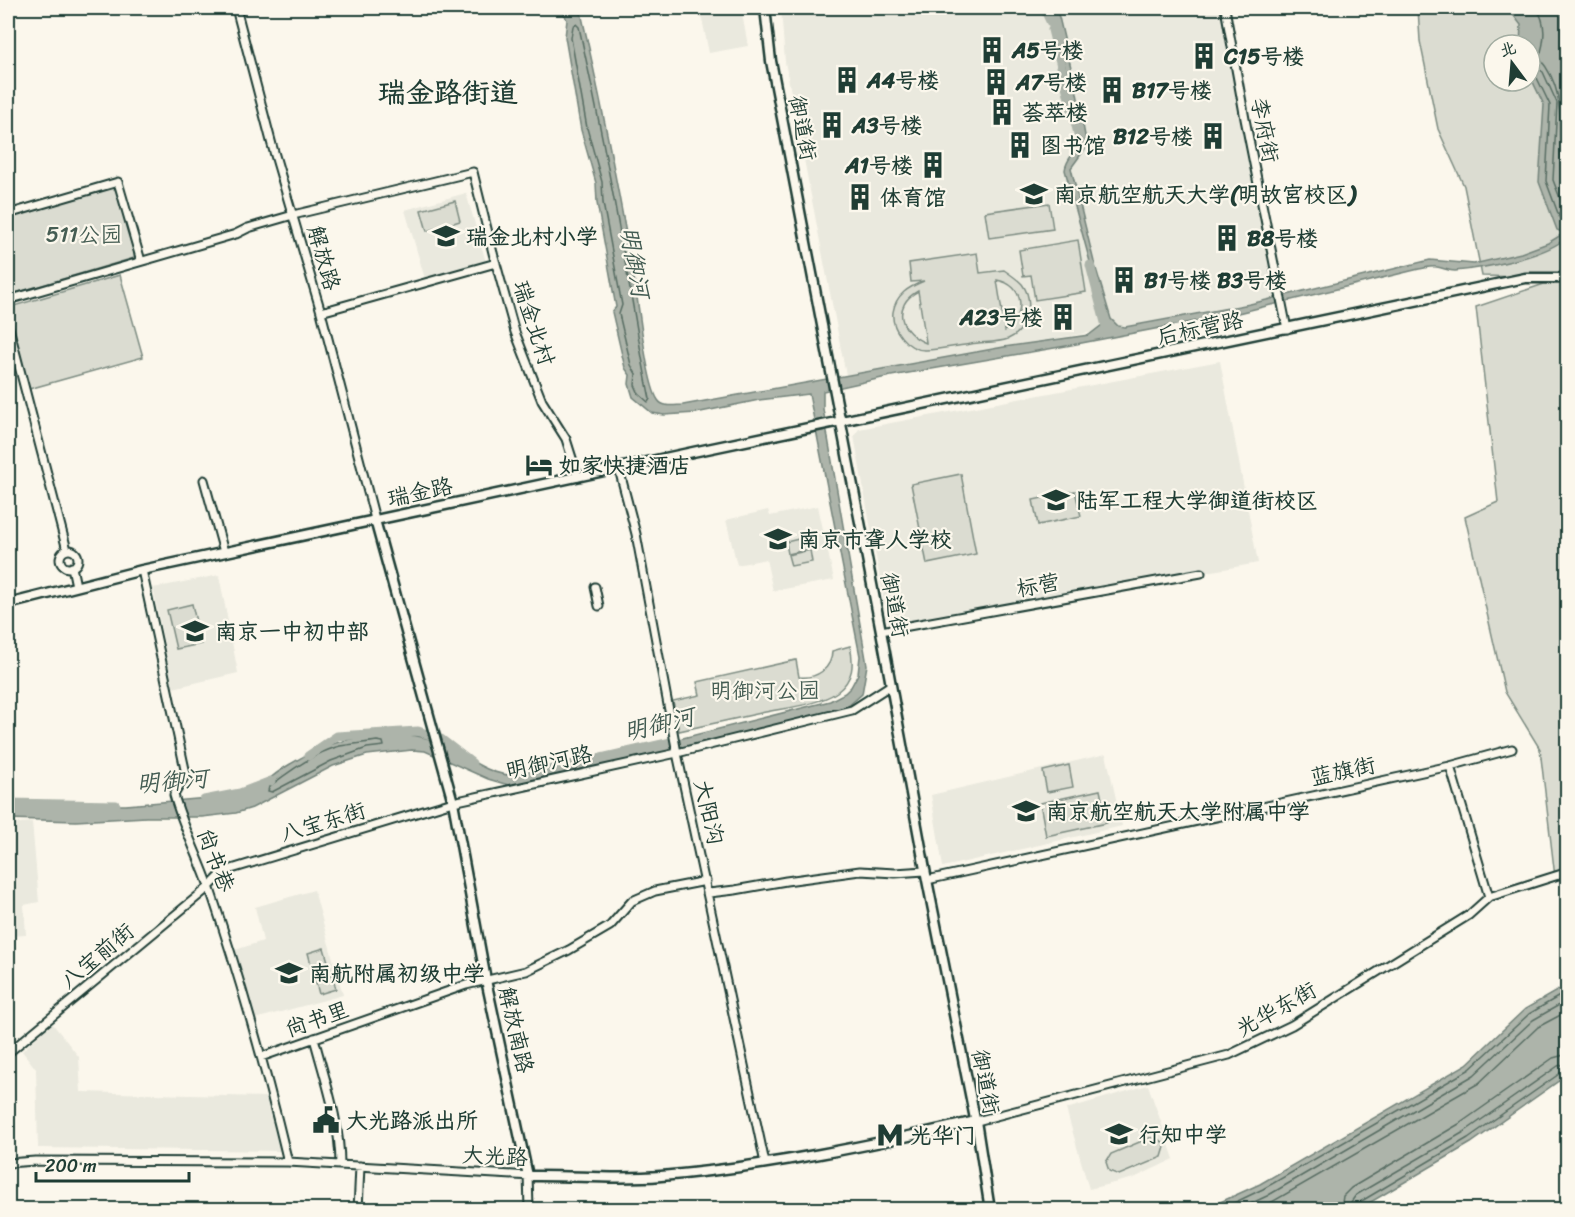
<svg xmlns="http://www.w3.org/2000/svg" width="1575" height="1217" font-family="Sriracha,'LXGW WenKai TC',sans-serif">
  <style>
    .built { fill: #eae9de }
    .green { fill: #dbdcd1; stroke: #7d8c82; stroke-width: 1.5; fill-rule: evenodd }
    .water { fill: #adb4aa; stroke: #74847b; stroke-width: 1.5 }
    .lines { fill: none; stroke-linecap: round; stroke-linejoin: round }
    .shore { stroke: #586d63; stroke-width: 1.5 }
    .river { stroke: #adb4aa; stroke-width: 9 }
    .minor-casing { stroke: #1f3d34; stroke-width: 11 }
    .major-casing { stroke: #1f3d34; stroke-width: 13 }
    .minor { stroke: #fbf7ec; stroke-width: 7 }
    .major { stroke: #fbf7ec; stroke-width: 8 }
    .labels { text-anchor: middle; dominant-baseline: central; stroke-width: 4.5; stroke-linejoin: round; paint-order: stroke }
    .poi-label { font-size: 22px; font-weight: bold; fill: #1f3d34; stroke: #fbf7ec; text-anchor: start }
    .street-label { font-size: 22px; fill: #1f3d34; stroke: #fbf7ec }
    .park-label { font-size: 22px; fill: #455d53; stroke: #fbf7ec }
    .water-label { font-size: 24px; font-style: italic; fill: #425b52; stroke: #fbf7ec }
    .district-label { font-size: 28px; font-weight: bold; fill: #1f3d34; stroke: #fbf7ec }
  </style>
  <rect width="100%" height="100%" fill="#fbf7ec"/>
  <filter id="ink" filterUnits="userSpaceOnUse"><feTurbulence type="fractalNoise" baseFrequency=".0167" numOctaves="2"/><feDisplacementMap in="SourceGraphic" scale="12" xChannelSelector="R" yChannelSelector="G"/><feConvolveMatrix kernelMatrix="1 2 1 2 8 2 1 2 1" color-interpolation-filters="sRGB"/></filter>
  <g filter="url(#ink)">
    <path class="built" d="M709 8H741L748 46 709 53 700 9Z
      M781 8H1222L1276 298 1128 326 846 375 785 62Z
      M466 193 486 262 425 279 405 210Z
      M1220 361 1258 563 889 628 854 436 859 429Z
      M818 506 834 580 773 591 766 559 737 565 726 520 768 510 770 516Z
      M219 575 238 673 173 688 153 588Z
      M1106 754 1122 826 943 867 931 795Z
      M32 822 39 902 24 905 26 935 8 936V824Z
      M314 890 343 995 255 1019 235 950 263 941 255 907Z
      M52 1023 79 1057 81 1092 267 1097 280 1151 38 1148 36 1069 22 1051Z
      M1148 1085 1174 1159 1134 1178 1089 1189 1066 1109Z"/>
    <path class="green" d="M1418 8H1567V278L1482 276 1464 186 1438 129 1420 41ZM1494 45H1530V81H1494Z
      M111 187 117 191 134 252V258L8 295V216Z
      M455 201 460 221 427 231 421 210Z
      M1049 203 1053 229 989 238 985 212Z
      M1078 240 1086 292 1035 300 1031 275 1023 276 1019 250Z
      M977 253 980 273 1004 270C1010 274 1017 279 1022 284 1035 301 1028 331 1008 339 997 343 982 342 971 344 956 346 940 350 925 350 907 350 891 329 893 312 896 294 909 287 924 281L911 282 909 263ZM997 280C1025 285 1027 315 1005 331ZM918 291 926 342V343C900 333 891 306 918 291Z
      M120 275 143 357 29 389 9 313 10 307Z
      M1544 284H1567L1568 872 1555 877 1540 749 1505 692 1465 517 1498 502 1476 307Z
      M961 474 976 554 927 564 911 484Z
      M1075 491 1081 516 1038 525 1033 500Z
      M807 537 810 549 788 554 786 542Z
      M810 550 812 562 791 566 788 555Z
      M192 604 201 644 176 649 167 610Z
      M850 646C854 664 854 679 837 692 819 705 784 708 761 713 734 719 706 725 679 731L673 701 700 695 697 682 796 660 799 677C816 679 832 669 832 651Z
      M1069 765 1073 787 1047 792 1043 771Z
      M1100 790 1107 823 1046 836 1040 803Z
      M324 948 336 989 319 994 308 953Z
      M1149 1138H1156L1163 1142 1165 1147 1162 1157 1119 1175 1109 1171 1106 1162 1111 1154Z"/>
    <path class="water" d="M561 8H580C601 99 619 192 635 284 639 307 647 385 658 400 663 408 675 405 683 405L1004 347 1089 335 1102 325 1105 317 1065 170C1066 158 1077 152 1080 141 1072 105 1064 34 1040 8H1054L1059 17 1077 93 1087 146 1071 168 1094 262 1111 319 1118 326 1125 327 1250 304 1430 260 1474 264 1521 253 1548 243 1561 235 1562 241C1541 257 1482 269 1455 271 1448 271 1444 268 1437 267 1432 266 1425 268 1419 269L1238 313 1066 346 891 376 823 391V409L867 665 862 694 847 707 606 767 515 787 488 779 425 751 412 750 367 755 333 766 252 808 236 813 202 817H146L76 821 8 819V805H126L232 796C259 791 265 780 287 766 325 742 363 732 408 735 441 737 459 756 487 769 502 776 519 777 536 775L830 701 845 693 851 687 858 674 860 656 809 394 759 400 696 413 664 415 652 413 633 397 629 384 630 375 625 368 612 312 616 307 597 203 596 183 581 130 565 37 567 20Z
      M1508 8H1567V234L1557 230 1539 182 1544 105 1530 76V45H1520L1521 25Z
      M1567 985V1075L1471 1143 1359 1209H1205L1260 1184 1467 1064 1525 1009Z"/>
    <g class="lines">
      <path class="shore" d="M1536 8C1547 22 1545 42 1539 58 1575 99 1550 145 1568 193
        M576 24 579 27C597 108 613 191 627 273 635 315 641 357 650 399L648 402 639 394 635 385 636 374 631 365 619 314 622 305 603 203 602 182 587 128 571 38 573 26Z
        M1530 67 1537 68 1543 72 1557 103 1553 180 1568 219
        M1530 75 1537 78 1550 105 1546 181 1562 224 1568 228
        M377 741 383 742 384 746 367 748 331 761 272 792 268 791 269 787C288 772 316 752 340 746 352 744 365 743 377 741Z
        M1219 1210 1263 1189 1470 1069 1529 1014 1568 991
        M1237 1210 1267 1196 1474 1075 1533 1020 1568 1000
        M1258 1210 1479 1083 1538 1027 1568 1011
        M1341 1210 1343 1196 1351 1188 1459 1124 1553 1058 1568 1054
        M1350 1210 1351 1202 1356 1195 1464 1132 1558 1066 1568 1063
        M1357 1210 1360 1202 1468 1138 1562 1072 1568 1071"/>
      <path class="river" d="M1044 8 1051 23
        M1052 30 1073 114
        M1075 122 1081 146 1076 151
        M1090 265 1107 330
        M441 739 472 763
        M308 756 337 736 418 731 430 735
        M518 777 671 742
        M204 800 240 793 271 781
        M8 803 116 805"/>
      <defs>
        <path id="minor" d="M236 8 272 145 321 312 376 523
          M1225 8 1245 119 1287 329
          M8 214 118 182 141 261
          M8 300 236 234 248 228 293 215 473 172 493 253 515 332 542 401 566 439 578 477
          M321 312 496 263
          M8 324 67 550
          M619 469 636 534 677 753 765 1163
          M204 480 224 552
          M60 559a9 9 0 1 1 18 0a9 9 0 1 1-18 0Z
          M72 567 76 586
          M142 570 186 774 174 795C183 827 199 857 210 889 240 978 266 1070 288 1162
          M595 587 599 606
          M881 631 1201 573
          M1450 766 1489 897
          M927 880 1450 766 1512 749
          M709 893 735 890 786 881 860 871 895 873 925 871
          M314 1038C325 1080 340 1121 340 1165
          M8 1053 209 887 225 871 453 802 677 753 852 710 891 685
          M261 1057 466 985 526 971 569 950 610 926 632 901 655 891 706 881
          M973 1122 1229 1055 1292 1025 1469 915 1489 897 1568 872
          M8 1163 35 1161 288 1162 532 1176
          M528 1173 529 1210
          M358 1210 360 1166"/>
        <path id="major" d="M765 8 771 61 881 631 927 880 976 1124
          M371 521 375 520 453 802 486 980 528 1176C572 1175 617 1180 661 1176 767 1167 872 1145 976 1121L990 1210
          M8 604 142 570 693 452 1525 278H1568"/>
      </defs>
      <use href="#minor" class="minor-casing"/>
      <use href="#major" class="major-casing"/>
      <use href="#minor" class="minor"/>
      <use href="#major" class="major"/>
    </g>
  </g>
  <defs>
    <symbol id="building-bare" viewBox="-9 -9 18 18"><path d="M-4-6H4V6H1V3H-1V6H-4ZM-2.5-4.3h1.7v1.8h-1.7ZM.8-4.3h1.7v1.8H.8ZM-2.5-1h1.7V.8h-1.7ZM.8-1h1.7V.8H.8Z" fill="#1f3d34" stroke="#fbf7ec" stroke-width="2.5" paint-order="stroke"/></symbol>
    <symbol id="university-bare" viewBox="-9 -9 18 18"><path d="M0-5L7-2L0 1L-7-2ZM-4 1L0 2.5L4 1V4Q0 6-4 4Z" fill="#1f3d34" stroke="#fbf7ec" stroke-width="2.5" paint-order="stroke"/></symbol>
    <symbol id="school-bare" viewBox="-9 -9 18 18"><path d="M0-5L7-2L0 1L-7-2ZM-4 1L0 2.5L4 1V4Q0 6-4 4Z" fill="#1f3d34" stroke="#fbf7ec" stroke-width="2.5" paint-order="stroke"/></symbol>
    <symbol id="hotel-bare" viewBox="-9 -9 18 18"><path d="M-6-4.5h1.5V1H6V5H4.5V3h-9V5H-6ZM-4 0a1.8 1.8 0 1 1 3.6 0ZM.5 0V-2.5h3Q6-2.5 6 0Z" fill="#1f3d34" stroke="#fbf7ec" stroke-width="2.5" paint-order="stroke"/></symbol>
    <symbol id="civic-bare" viewBox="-9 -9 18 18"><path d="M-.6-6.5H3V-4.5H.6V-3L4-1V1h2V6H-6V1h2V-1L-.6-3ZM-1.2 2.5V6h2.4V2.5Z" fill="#1f3d34" stroke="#fbf7ec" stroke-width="2.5" paint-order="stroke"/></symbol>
    <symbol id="metro-bare" viewBox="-9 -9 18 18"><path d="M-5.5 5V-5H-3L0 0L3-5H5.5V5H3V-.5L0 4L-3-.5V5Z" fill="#1f3d34" stroke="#fbf7ec" stroke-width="2.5" paint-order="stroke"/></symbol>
  </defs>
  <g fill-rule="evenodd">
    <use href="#building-bare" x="973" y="31" width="38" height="38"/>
    <use href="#building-bare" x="1185" y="37" width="38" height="38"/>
    <use href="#building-bare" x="828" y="61" width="38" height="38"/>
    <use href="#building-bare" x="977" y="63" width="38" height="38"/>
    <use href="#building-bare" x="1093" y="71" width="38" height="38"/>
    <use href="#building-bare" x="983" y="93" width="38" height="38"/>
    <use href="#building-bare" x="813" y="106" width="38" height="38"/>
    <use href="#building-bare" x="1194" y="117" width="38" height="38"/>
    <use href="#building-bare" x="1001" y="126" width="38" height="38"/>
    <use href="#building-bare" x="914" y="146" width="38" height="38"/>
    <use href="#university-bare" x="1015" y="175" width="38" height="38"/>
    <use href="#building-bare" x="841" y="178" width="38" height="38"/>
    <use href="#school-bare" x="427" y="217" width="38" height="38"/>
    <use href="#building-bare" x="1208" y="219" width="38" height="38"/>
    <use href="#building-bare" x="1105" y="261" width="38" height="38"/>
    <use href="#building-bare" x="1044" y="298" width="38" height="38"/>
    <use href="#hotel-bare" x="520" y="446" width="38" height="38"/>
    <use href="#university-bare" x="1037" y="481" width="38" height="38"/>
    <use href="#school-bare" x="759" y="520" width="38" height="38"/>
    <use href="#school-bare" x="176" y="612" width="38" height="38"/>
    <use href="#school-bare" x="1007" y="792" width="38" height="38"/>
    <use href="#school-bare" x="270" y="954" width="38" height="38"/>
    <use href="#civic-bare" x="307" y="1101" width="38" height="38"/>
    <use href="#school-bare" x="1100" y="1115" width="38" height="38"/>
    <use href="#metro-bare" x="871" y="1116" width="38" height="38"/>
  </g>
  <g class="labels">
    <g class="poi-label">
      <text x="1012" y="50">A5号楼</text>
      <text x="1224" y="56">C15号楼</text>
      <text x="867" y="80">A4号楼</text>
      <text x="1016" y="82">A7号楼</text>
      <text x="1132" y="90">B17号楼</text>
      <text x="1022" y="112">荟萃楼</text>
      <text x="852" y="125">A3号楼</text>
      <text x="1193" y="136" text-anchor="end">B12号楼</text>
      <text x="1040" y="145">图书馆</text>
      <text x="913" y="165" text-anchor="end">A1号楼</text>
      <text x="1054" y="194">南京航空航天大学(明故宫校区)</text>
      <text x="880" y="197">体育馆</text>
      <text x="466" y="236">瑞金北村小学</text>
      <text x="1247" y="238">B8号楼</text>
      <text x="1144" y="280">B1号楼 B3号楼</text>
      <text x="1043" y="317" text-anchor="end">A23号楼</text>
      <text x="559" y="465">如家快捷酒店</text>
      <text x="1076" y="500">陆军工程大学御道街校区</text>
      <text x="798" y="539">南京市聋人学校</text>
      <text x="215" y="631">南京一中初中部</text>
      <text x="1046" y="811">南京航空航天大学附属中学</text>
      <text x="309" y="973">南航附属初级中学</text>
      <text x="346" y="1120">大光路派出所</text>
      <text x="1139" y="1134">行知中学</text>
      <text x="910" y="1135">光华门</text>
    </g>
    <g class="street-label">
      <text transform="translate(803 128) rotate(79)">御道街</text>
      <text transform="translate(1265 130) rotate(79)">李府街</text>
      <text transform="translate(324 258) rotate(74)">解放路</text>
      <text transform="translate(534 323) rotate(72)">瑞金北村</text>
      <text transform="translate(1200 328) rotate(-12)">后标营路</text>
      <text transform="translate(420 492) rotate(-12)">瑞金路</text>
      <text transform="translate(1038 585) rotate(-10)">标营</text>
      <text transform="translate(895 605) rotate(79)">御道街</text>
      <text transform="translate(549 762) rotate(-12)">明御河路</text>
      <text transform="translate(1343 771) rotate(-12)">蓝旗街</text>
      <text transform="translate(709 812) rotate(77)">大阳沟</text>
      <text transform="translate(323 822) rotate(-17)">八宝东街</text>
      <text transform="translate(216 860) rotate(69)">尚书巷</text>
      <text transform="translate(97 956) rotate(-40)">八宝前街</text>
      <text transform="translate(1276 1009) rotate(-29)">光华东街</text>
      <text transform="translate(317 1019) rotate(-19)">尚书里</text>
      <text transform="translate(516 1030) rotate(77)">解放南路</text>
      <text transform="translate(986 1082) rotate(79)">御道街</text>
      <text transform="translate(495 1156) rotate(3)">大光路</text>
    </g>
    <g class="park-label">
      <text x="84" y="234">511公园</text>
      <text x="765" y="690">明御河公园</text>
    </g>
    <g class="water-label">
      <text transform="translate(635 262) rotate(80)">明御河</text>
      <text transform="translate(659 724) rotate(-13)">明御河</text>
      <text transform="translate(172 781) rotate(-5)">明御河</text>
    </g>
    <g class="district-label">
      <text x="448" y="92">瑞金路街道</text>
    </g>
  </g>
  <rect width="1575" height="1217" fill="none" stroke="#fbf7ec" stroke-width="30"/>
  <rect x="15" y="15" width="1545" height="1187" fill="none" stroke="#1f3d34" stroke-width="2" filter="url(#ink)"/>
  <g transform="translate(1512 63) rotate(344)"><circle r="28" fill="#fbf7ec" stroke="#a3ada2" stroke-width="1.5"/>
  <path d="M0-4.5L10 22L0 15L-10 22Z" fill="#1f3d34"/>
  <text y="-9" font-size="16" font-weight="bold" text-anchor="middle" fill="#1f3d34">北</text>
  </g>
  <path d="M36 1172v9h153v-9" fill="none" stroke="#1f3d34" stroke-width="3"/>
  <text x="45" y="1172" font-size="18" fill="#1f3d34" stroke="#fbf7ec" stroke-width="4.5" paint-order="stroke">200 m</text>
</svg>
